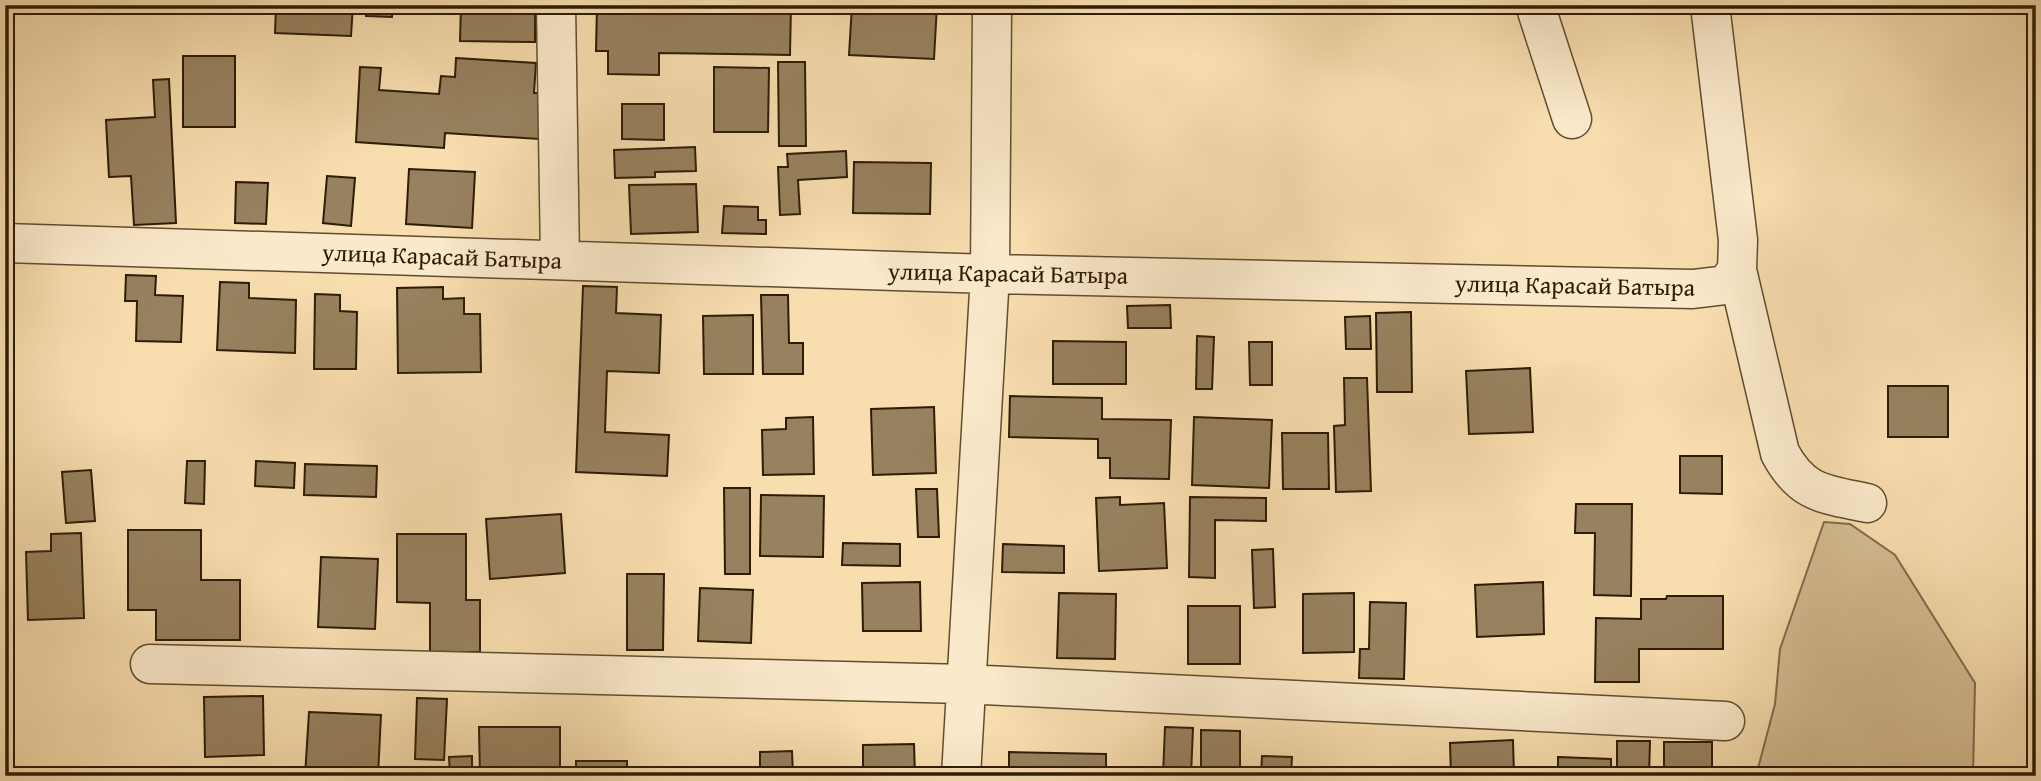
<svg xmlns="http://www.w3.org/2000/svg" width="2041" height="781" font-family="'Gentium Book Plus',serif">
  <style>
    .green { fill: #d5bc92; stroke: #816c4c; stroke-width: 2 }
    .building { fill: #97815e; stroke: #2d1d07; stroke-width: 2 }
    .lines { fill: none; stroke-linecap: round; stroke-linejoin: round }
    .minor-casing { stroke: #604d31; stroke-width: 41 }
    .minor { stroke: #fae9ca; stroke-width: 38 }
    .labels { text-anchor: middle; dominant-baseline: central; stroke-width: 6; stroke-linejoin: round; paint-order: stroke }
    .street-label { font-size: 24px; fill: #2d1d07; stroke: #fae9ca }
  </style>
  <rect width="100%" height="100%" fill="#f8ddae"/>
  <filter id="stains"><feTurbulence type="fractalNoise" baseFrequency=".00286" numOctaves="4"/><feColorMatrix values="0 0 0 0 .2 0 0 0 0 .09 0 0 0 0 .02 0 0 0 .5 -.17"/></filter>
  <radialGradient id="worn" r=".72"><stop offset=".6" stop-color="#630" stop-opacity="0"/><stop offset="1" stop-color="#630" stop-opacity=".3"/></radialGradient>
  <path class="green" d="M1824 522 1850 524 1895 555 1975 683 1973 776H1756L1775 704 1780 649Z"/>
  <path class="building" d="M97 5H159V8L97 10Z
    M276 5H353L351 36 275 33Z
    M366 5H393L392 17 366 16Z
    M461 5H535V42L460 41Z
    M597 5H791L790 55 659 53V75L608 74V51H596Z
    M852 5H937L934 59 849 55Z
    M183 56H235V127H183Z
    M456 58 536 63 534 93H541L539 139 445 133 444 148 356 142 360 67 381 68 379 90 439 94 441 76 455 77Z
    M778 62H805L806 146H779Z
    M714 67 769 68 768 132H714Z
    M169 79 176 223 134 225 131 176 109 177 106 120 155 117 153 80Z
    M622 104H664V140L622 139Z
    M695 147 696 171 655 172V177L615 178 614 150Z
    M846 151 847 177 798 180 800 214 780 215 778 167H788L787 154Z
    M854 162 931 163 930 214 853 213Z
    M409 169 475 172 472 228 406 224Z
    M327 176 355 178 351 226 323 223Z
    M236 182 268 183 266 224 235 223Z
    M696 184 698 232 631 234 629 185Z
    M724 206 758 207V220H766V234L722 233Z
    M126 275 156 276 155 295 183 296 181 342 136 341 137 301H125Z
    M220 282 249 283V298L296 300 295 353 217 350Z
    M583 286 617 287 616 313 661 315 659 373 607 371 605 432 669 435 667 476 576 472Z
    M443 287V299L464 298V314H480L481 372 398 373 397 288Z
    M315 294 340 295V311L357 312 356 369H314Z
    M761 295H788L789 343H803V374H763Z
    M1170 305 1171 328H1128L1127 306Z
    M1411 312 1412 392H1377L1376 313Z
    M753 315V374H704L703 316Z
    M1370 316 1371 349H1346L1345 317Z
    M1197 336 1214 337 1212 389H1196Z
    M1053 341 1126 342V384H1053Z
    M1249 342H1272V385H1250Z
    M1530 368 1533 432 1469 434 1466 371Z
    M1344 378H1367L1371 491 1336 492 1334 426 1345 425Z
    M1888 386H1948V437H1888Z
    M1010 396 1102 398V419L1171 420 1169 479 1110 478V458H1098V439L1009 437Z
    M934 407 936 473 873 475 871 409Z
    M813 417 814 474 763 475 762 430 786 429V418Z
    M1194 417 1272 420 1269 488 1192 485Z
    M1282 433H1328L1329 489H1283Z
    M1680 456H1722V494L1680 493Z
    M187 461H205L204 504 185 503Z
    M256 461 295 463 294 488 255 486Z
    M305 464 377 466 376 497 304 495Z
    M91 470 95 521 66 523 62 472Z
    M724 488H750V574H725Z
    M916 489H937L939 537H918Z
    M761 495 824 496 823 557 760 556Z
    M1120 497V505L1164 503 1167 568 1099 571 1096 498Z
    M1190 497 1266 498V521L1215 520V578L1189 577Z
    M1576 504H1632L1631 596 1594 595 1595 533H1575Z
    M561 514 565 573 490 579 486 519Z
    M128 530H201V580H240V640H156V610H128Z
    M81 533 84 618 28 620 26 552 51 551V534Z
    M397 534H466V600H480V652H430V603L397 602Z
    M843 543 900 544V566L842 565Z
    M1003 544 1064 546V573L1002 572Z
    M1273 549 1275 607 1254 608 1252 550Z
    M321 557 378 559 375 629 318 627Z
    M627 574H664L663 650H627Z
    M920 582 921 631H863L862 583Z
    M1543 582 1544 634 1477 637 1475 585Z
    M700 588 753 590 751 643 698 641Z
    M1059 593 1116 594 1115 659 1057 658Z
    M1354 593V652L1303 653V594Z
    M1667 596H1723V649H1639V682H1595L1596 618 1641 619V599H1666Z
    M1370 602 1406 603 1404 679 1359 678 1360 649H1369Z
    M1188 606H1240V664H1188Z
    M263 696 264 755 205 757 204 697Z
    M417 698 447 699 444 760 415 759Z
    M309 712 381 715 378 776H305Z
    M479 727H560V776H480Z
    M1165 727 1193 728 1191 776H1163Z
    M1201 730 1240 731V776H1201Z
    M1513 740 1514 776H1451L1450 743Z
    M1617 741H1650L1649 776H1617Z
    M1664 742H1712V776H1664Z
    M914 744 915 776H863V745Z
    M792 751 793 776H760V752Z
    M1009 752 1106 754V776H1009Z
    M472 756V776H450L449 757Z
    M1262 756 1292 757 1291 776H1261Z
    M1558 757 1611 759V776H1558Z
    M576 761H627V776H576Z"/>
  <g class="lines">
    <defs>
      <path id="minor" d="M556 5 560 259
        M1535 5 1572 119
        M5 243 990 274 1693 289 1726 285 1737 270 1738 240 1710 5
        M1737 270 1780 453C1802 494 1824 494 1867 503
        M150 664 964 684 1725 721
        M961 776 990 274 992 5"/>
    </defs>
    <use href="#minor" class="minor-casing"/>
    <use href="#minor" class="minor"/>
  </g>
  <g class="labels">
    <g class="street-label">
      <text transform="translate(442 256) rotate(2)">улица Карасай Батыра</text>
      <text transform="translate(1008 273) rotate(1)">улица Карасай Батыра</text>
      <text transform="translate(1575 285) rotate(1)">улица Карасай Батыра</text>
    </g>
  </g>
  <rect width="2041" height="781" fill="none" stroke="#f8ddae" stroke-width="28"/>
  <rect x="7" y="7" width="2027" height="767" fill="none" stroke="#2d1d07" stroke-width="3.5"/>
  <rect x="14" y="14" width="2013" height="753" fill="none" stroke="#2d1d07" stroke-width="2"/>
  <rect width="100%" height="100%" filter="url(#stains)"/>
  <rect width="100%" height="100%" fill="url(#worn)"/>
</svg>
